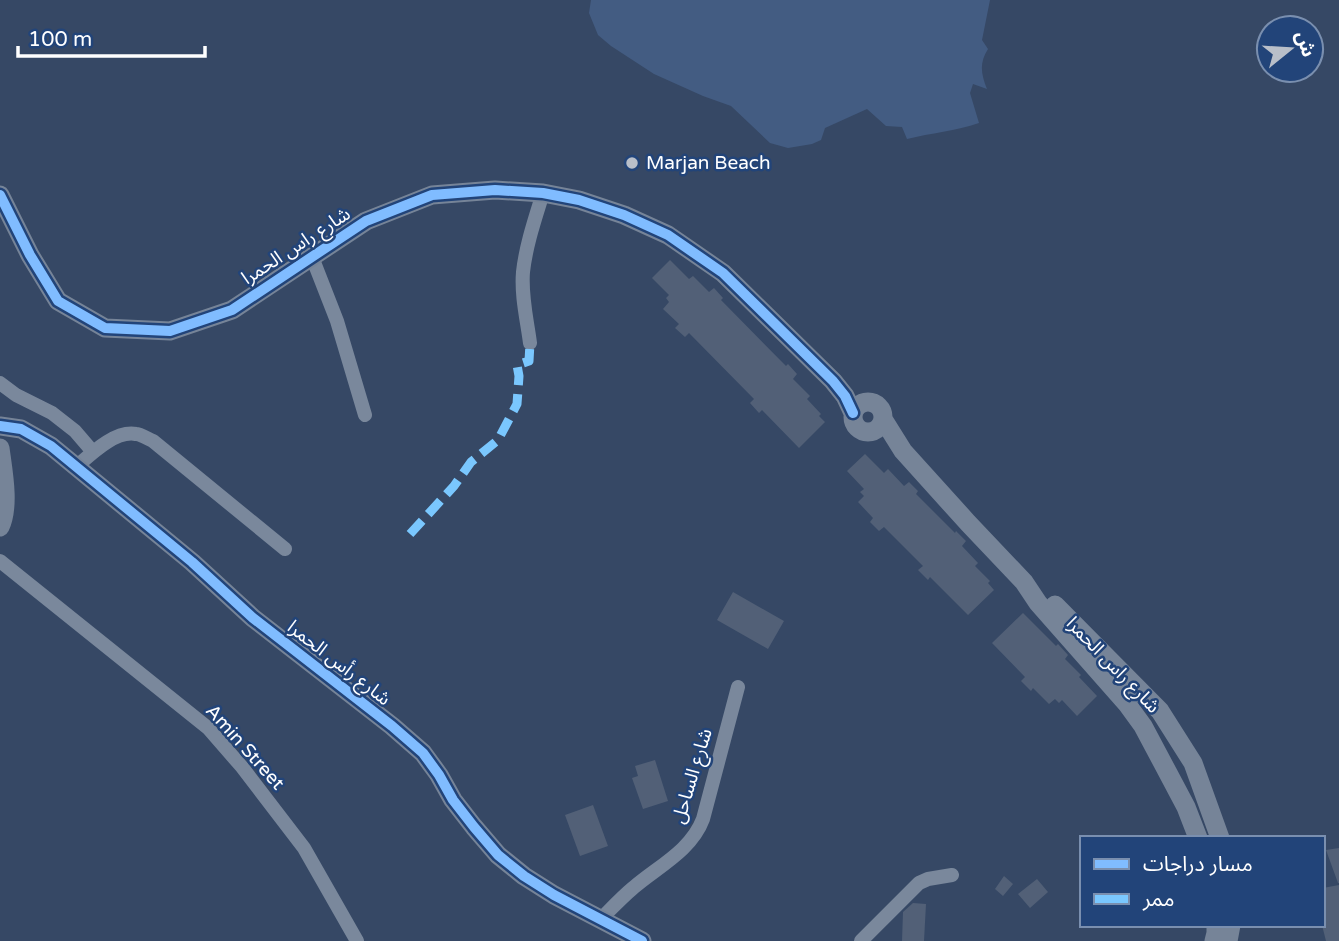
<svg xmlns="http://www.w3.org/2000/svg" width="1339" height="941" font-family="'Varela Round','Noto Sans Arabic',sans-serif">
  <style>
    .water { fill: #435c82 }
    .building { fill: #526077 }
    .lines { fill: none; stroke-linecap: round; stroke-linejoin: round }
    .street { stroke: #7a889c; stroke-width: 14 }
    .secondary { stroke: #768498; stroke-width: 19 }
    .quiet { stroke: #7ac7fe; stroke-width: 9; stroke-dasharray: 18 9; stroke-linecap: butt }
    .cycleway-casing { stroke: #224479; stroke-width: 15 }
    .cycleway { stroke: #80bcff; stroke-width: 10 }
    .poi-dot { fill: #b9bfc9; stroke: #224479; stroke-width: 2.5 }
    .labels { text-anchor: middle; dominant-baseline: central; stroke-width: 5; stroke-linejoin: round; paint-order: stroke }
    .poi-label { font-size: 19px; fill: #fff; stroke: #224479; text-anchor: start }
    .street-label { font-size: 19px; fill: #fff; stroke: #224479 }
  </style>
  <rect width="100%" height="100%" fill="#364865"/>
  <path class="water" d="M591 0H990L982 40 988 49C979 63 981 74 987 89L973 84 970 93 979 123C956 131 931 133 907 139L902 127 886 126 867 109 825 128 821 140 812 144 788 148 770 143 731 106 703 96 654 74 611 46 598 35 589 13Z"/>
  <path class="building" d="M670 260 689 279 693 276 709 292 714 288 723 298 721 300 786 366 788 364 797 374 793 379 810 396 807 399 821 414 819 416 825 422 799 448 762 410 759 413 750 403 754 399 689 333 685 337 675 328 679 324 663 309 669 302 666 298 669 295 652 278Z
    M865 454 884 473 888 469 904 486 909 482 918 491 916 494 955 533 956 531 966 541 962 546 978 563 975 566 990 581 988 583 994 590 968 615 930 577 928 580 918 570 923 566 884 527 879 531 870 522 873 518 858 502 864 496 860 492 864 489 847 471Z
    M733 592 784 621 768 649 717 620Z
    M1023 613 1056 646 1058 644 1068 655 1065 659 1081 675 1079 677 1097 696 1077 716 1062 700 1059 703 1055 699 1049 704 1033 688 1031 691 1021 681 1025 677 992 643Z
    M655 760 668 801 643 809 632 778 638 776 635 766Z
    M593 805 608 846 580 856 565 815Z
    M1339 848V883H1338L1326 850Z
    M1004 876 1013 884 1003 896 995 889Z
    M1037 879 1048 892 1030 908 1018 894Z
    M1339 885V941H1326L1322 925H1323V888Z
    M913 903 926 904 924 941H902L903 912Z"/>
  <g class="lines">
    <path class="street" d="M312 257 337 321 365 415
      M530 343C527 320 521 296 523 272 526 245 535 219 543 193
      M0 383 16 395 52 413 75 431 93 452
      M76 467C91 454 115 430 136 434 141 434 148 439 153 441L285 549
      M0 561 208 728 242 767 304 848 357 941
      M600 920C611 909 621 898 633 888 657 867 691 851 703 819L738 687
      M861 941 919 883 928 879 952 875"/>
    <path class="secondary" d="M0 195 30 255 58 301 105 328 170 331 232 310 366 221 432 195 495 190 543 193 579 200 624 215 668 235 723 273 833 381 845 396 853 413
      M853 417a15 15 0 1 1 30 0a15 15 0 1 1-30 0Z
      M883 419 903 451 968 523 1024 582 1038 603 1127 704 1143 726 1168 773 1186 807 1198 838
      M0 426 21 429 51 446 192 562 253 618 392 726 423 753 439 775 453 800 474 827 498 855 524 876 554 895 642 941
      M0 448C3 471 10 506 0 527
      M1055 605 1160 711 1193 763 1220 838
      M1214 941 1216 933V925
      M1228 941 1231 925"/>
    <path class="quiet" d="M410 534 454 486 471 462 498 440 517 404 519 376 517 365 529 361 530 343"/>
    <defs>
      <path id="cycleway" d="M0 195 30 255 58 301 105 328 170 331 232 310 366 221 432 195 495 190 543 193 579 200 624 215 668 235 723 273 833 381 845 396 853 413
        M0 426 21 429 51 446 192 562 253 618 392 726 423 753 439 775 453 800 474 827 498 855 524 876 554 895 642 941"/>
    </defs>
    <use href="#cycleway" class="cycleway-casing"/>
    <use href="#cycleway" class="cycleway"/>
  </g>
  <circle class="poi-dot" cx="632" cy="163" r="7"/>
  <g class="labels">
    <g class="poi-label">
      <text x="646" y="163">Marjan Beach</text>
    </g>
    <g class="street-label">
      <text transform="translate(296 246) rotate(-33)">شارع راس الحمرا</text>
      <text transform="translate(339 663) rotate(38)">شارع رأس الحمرا</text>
      <text transform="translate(1113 665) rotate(46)">شارع راس الحمرا</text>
      <text transform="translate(245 747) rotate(48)">Amin Street</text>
      <text transform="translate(692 776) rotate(-73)">شارع الساحل</text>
    </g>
  </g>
  <rect x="1080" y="836" width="245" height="91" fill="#224479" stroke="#7a8faf" stroke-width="2"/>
  <rect x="1094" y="859" width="35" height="10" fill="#80bcff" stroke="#7a8faf" stroke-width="2"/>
  <text x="1143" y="871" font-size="21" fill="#ffffff">مسار دراجات</text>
  <rect x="1094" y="894" width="35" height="10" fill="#7ac7fe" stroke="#7a8faf" stroke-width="2"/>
  <text x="1143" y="906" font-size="21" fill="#ffffff">ممر</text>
  <g transform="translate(1290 49) rotate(72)"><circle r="33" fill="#224479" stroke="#7a8faf" stroke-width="2"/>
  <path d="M0-5L12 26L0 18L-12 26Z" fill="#b9bfc9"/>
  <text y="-10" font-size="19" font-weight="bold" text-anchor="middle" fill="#ffffff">ش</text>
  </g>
  <path d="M18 46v10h187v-10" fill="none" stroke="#ffffff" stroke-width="3.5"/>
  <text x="28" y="46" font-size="21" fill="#ffffff" stroke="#224479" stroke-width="5" paint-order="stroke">100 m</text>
</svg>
